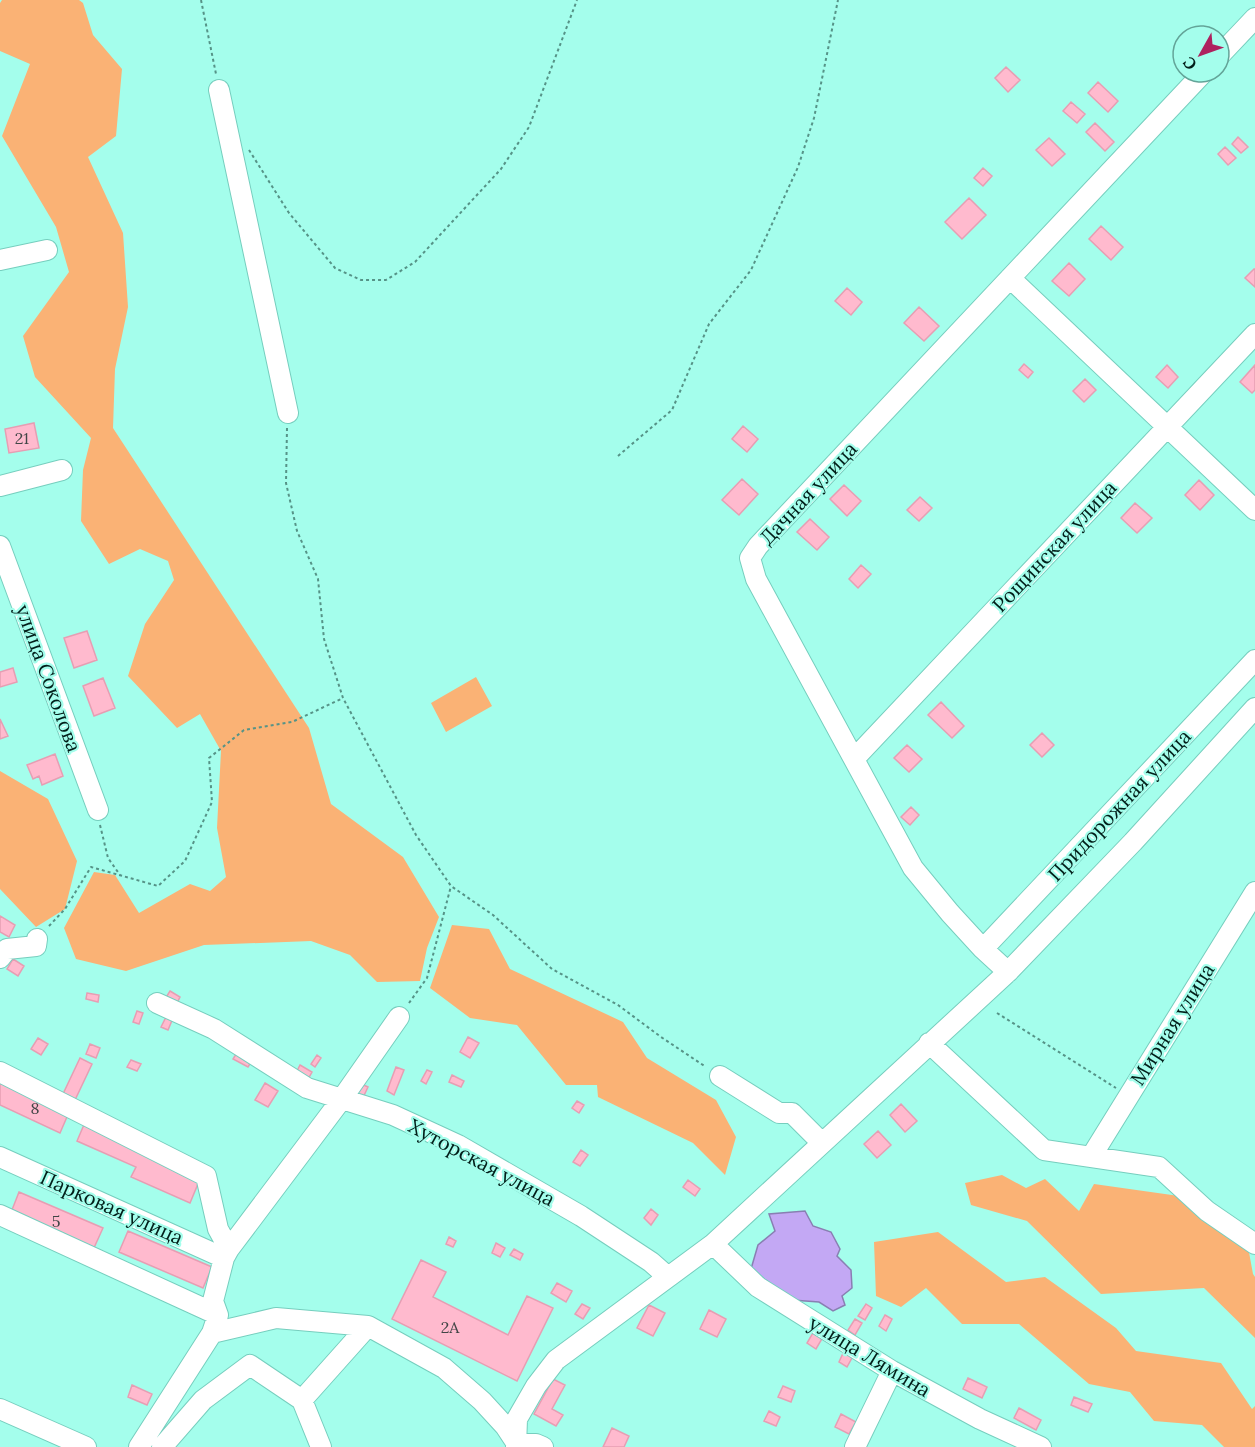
<svg xmlns="http://www.w3.org/2000/svg" width="1255" height="1447" font-family="Lora,serif">
  <style>
    .green { fill: #fab275 }
    .water { fill: #c3a8f4; stroke: #897fb2; stroke-width: 1.5 }
    .building { fill: #ffbace; stroke: #e69eb3; stroke-width: 1.5 }
    .lines { fill: none; stroke-linecap: round; stroke-linejoin: round }
    .minor-casing { stroke: #76cebe; stroke-width: 22 }
    .path { stroke: #569387; stroke-width: 2; stroke-dasharray: 3 3; stroke-linecap: butt }
    .minor { stroke: #fff; stroke-width: 20 }
    .labels { text-anchor: middle; dominant-baseline: central; stroke-width: 4.5; stroke-linejoin: round; paint-order: stroke }
    .number-label { font-size: 16px; fill: #414546 }
    .street-label { font-size: 20px; fill: #021e19; stroke: #a4feec }
  </style>
  <rect width="100%" height="100%" fill="#a4feec"/>
  <path class="green" d="M2 0H79L83 3 93 35 122 69 116 136 88 157 123 233 128 307 115 369 113 428 309 728 331 804 403 857 439 917 427 948 420 981 377 982 350 955 311 941 204 945 126 971 76 959 64 928 94 872 115 875 139 913 190 884 210 891 226 877 217 828 221 751 200 714 177 728 128 676 145 624 174 580 168 561 140 549 109 564 81 521 83 470 91 438 35 377 23 336 69 272 56 227 2 136 30 64 0 51V3Z
    M476 677 492 706 446 732 431 703Z
    M0 771 48 799 77 861 65 909 36 927 0 889Z
    M452 925 489 929 510 969 623 1022 647 1058 716 1100 736 1137 725 1175 693 1143 598 1097 597 1085H566L517 1025 470 1018 430 988Z
    M1002 1175 1026 1188 1045 1179 1079 1211 1094 1184 1186 1197 1246 1236 1253 1274 1255 1277V1338L1204 1288 1101 1294 1027 1221 971 1205 965 1183Z
    M938 1232 1006 1282 1045 1277 1116 1328 1136 1351 1221 1363 1252 1409 1255 1406V1447H1224L1202 1425 1154 1421 1130 1392 1089 1384 1019 1324H962L926 1288 901 1307 876 1296 874 1242Z"/>
  <path class="water" d="M805 1211 813 1226 831 1232 840 1249 837 1256 851 1270 852 1288 842 1296 845 1305 833 1311 819 1302 792 1300 751 1269 758 1245 775 1231 769 1214Z"/>
  <path class="building" d="M1006 67 1020 80 1008 92 995 78Z
    M1098 82 1118 101 1108 112 1088 93Z
    M1071 102 1085 114 1077 123 1063 111Z
    M1095 123 1114 142 1105 151 1086 132Z
    M1238 137 1248 147 1241 153 1232 144Z
    M1049 138 1065 154 1052 166 1036 150Z
    M1225 147 1236 158 1228 165 1218 154Z
    M983 168 992 176 983 186 974 178Z
    M969 198 986 215 962 239 945 222Z
    M1101 226 1123 247 1111 260 1089 239Z
    M1069 263 1085 279 1069 296 1052 281Z
    M1254 269H1255V287L1245 278Z
    M847 288 862 302 851 315 835 301Z
    M919 307 939 326 924 341 904 323Z
    M1024 364 1033 372 1028 378 1019 370Z
    M1167 365 1178 377 1168 388 1156 377Z
    M1255 365V390L1252 393 1240 382Z
    M1085 379 1096 390 1084 402 1073 391Z
    M34 423 39 448 9 453 5 429Z
    M743 426 758 439 747 452 732 439Z
    M742 479 758 494 739 515 722 500Z
    M1199 480 1214 495 1200 510 1185 495Z
    M844 485 861 501 847 516 830 499Z
    M920 497 932 508 919 521 907 510Z
    M1135 503 1152 518 1137 533 1121 518Z
    M810 519 829 537 817 550 797 532Z
    M861 565 871 574 858 588 849 579Z
    M87 631 97 660 74 668 64 638Z
    M13 668 17 682 0 687V672Z
    M103 678 115 708 94 716 83 686Z
    M941 702 964 726 952 738 928 715Z
    M0 719 8 736 0 739Z
    M1042 733 1054 745 1042 757 1030 745Z
    M907 745 922 759 909 772 894 758Z
    M55 754 63 776 42 785 39 776 33 779 27 765Z
    M911 807 919 815 910 825 901 817Z
    M0 916 15 925 9 937 0 932Z
    M13 959 24 966 18 976 7 969Z
    M170 991 180 997 176 1005 165 999Z
    M87 993 99 995 98 1002 86 999Z
    M137 1011 143 1013 139 1024 133 1022Z
    M167 1015 173 1018 168 1030 161 1027Z
    M468 1037 479 1043 470 1058 460 1052Z
    M38 1038 48 1044 41 1055 31 1049Z
    M90 1044 100 1048 96 1058 86 1054Z
    M238 1051 253 1059 248 1067 233 1059Z
    M317 1055 321 1058 315 1067 311 1064Z
    M80 1058 92 1064 75 1100 63 1094Z
    M131 1060 141 1064 137 1071 127 1067Z
    M300 1065 312 1072 307 1081 295 1075Z
    M396 1067 404 1070 394 1095 387 1091Z
    M427 1070 432 1072 426 1084 421 1081Z
    M452 1075 464 1081 461 1087 449 1082Z
    M0 1078 70 1110 60 1133 0 1105Z
    M265 1083 278 1091 268 1107 255 1100Z
    M359 1083 368 1087 361 1102 352 1098Z
    M577 1101 584 1105 579 1113 572 1108Z
    M901 1104 917 1121 905 1132 890 1115Z
    M86 1120 200 1179 190 1203 131 1177 136 1167 77 1141Z
    M878 1131 891 1145 877 1158 864 1144Z
    M581 1150 588 1155 580 1166 573 1162Z
    M688 1180 700 1189 695 1196 683 1187Z
    M19 1192 103 1228 93 1250 10 1215Z
    M651 1209 658 1215 651 1225 644 1218Z
    M128 1231 212 1267 203 1288 119 1252Z
    M449 1237 456 1241 453 1247 446 1244Z
    M496 1243 505 1248 500 1257 492 1253Z
    M514 1249 523 1254 520 1260 510 1255Z
    M421 1260 446 1272 433 1297 508 1335 527 1296 553 1308 517 1381 392 1319Z
    M557 1283 572 1291 566 1302 551 1293Z
    M582 1304 590 1308 583 1319 575 1314Z
    M866 1304 872 1308 865 1320 858 1316Z
    M649 1305 665 1313 653 1336 637 1328Z
    M709 1310 726 1319 717 1337 700 1329Z
    M885 1315 892 1319 886 1331 879 1326Z
    M855 1319 862 1323 855 1335 848 1330Z
    M814 1331 823 1337 816 1349 807 1343Z
    M844 1351 853 1356 847 1367 839 1362Z
    M968 1378 987 1387 982 1398 963 1389Z
    M553 1379 565 1385 552 1409 563 1415 556 1426 534 1414Z
    M132 1385 152 1394 147 1405 128 1397Z
    M783 1386 795 1391 791 1402 778 1397Z
    M1074 1397 1092 1404 1088 1412 1071 1405Z
    M1019 1408 1041 1420 1036 1430 1014 1418Z
    M769 1411 780 1417 776 1426 764 1421Z
    M841 1414 856 1422 849 1434 835 1427Z
    M612 1428 629 1436 624 1447H603Z"/>
  <g class="lines">
    <defs>
      <path id="minor" d="M1219 56 1255 18
        M219 90 288 413
        M0 260 47 250
        M1010 278 1255 510
        M0 486 62 470
        M0 546 98 810
        M854 759 1255 334
        M983 949 1255 660
        M0 958 7 949 36 946 37 939
        M1008 972 983 949 950 913 913 868 756 579 750 558 758 546 1204 72
        M157 1003 214 1029 307 1088 393 1115 458 1145 581 1216 651 1262 668 1277
        M929 1043 1044 1150 1159 1167 1207 1211 1255 1244
        M0 1072 206 1176 218 1229 229 1249
        M720 1076 779 1113H792L822 1143
        M0 1157 224 1258
        M1091 1157 1255 892
        M0 1215 218 1315
        M713 1244 758 1287 892 1371 980 1419 1041 1447
        M212 1333 276 1318 368 1326 444 1368 482 1401 505 1426 517 1444H536L543 1447
        M302 1400 321 1447
        M0 1409 86 1447
        M139 1447 212 1333 218 1315 213 1301 224 1258 229 1249 341 1100 399 1017
        M162 1447 203 1400 250 1365 302 1400 368 1326
        M516 1447 517 1419 536 1386 556 1360 713 1244 1008 972 1133 842 1255 708
        M855 1447 892 1371"/>
    </defs>
    <use href="#minor" class="minor-casing"/>
    <path class="path" d="M201 0 216 74
      M249 150 289 213 335 268 361 280H386L415 262 501 169 529 127 577 0
      M287 428 286 483 297 531 318 579 324 639 343 698 416 835 451 886 493 915 552 969 618 1005 661 1037 706 1067
      M618 456 672 410 709 324 751 270 798 167 814 118 838 0
      M100 825 108 858 120 875
      M49 926 65 909 91 867 158 886 185 861 212 802 209 758 244 730 292 722 343 698
      M409 1003 427 978 451 886
      M997 1013 1116 1088"/>
    <use href="#minor" class="minor"/>
  </g>
  <g class="labels">
    <g class="number-label">
      <text x="22" y="438">21</text>
      <text x="35" y="1108">8</text>
      <text x="56" y="1221">5</text>
      <text x="450" y="1327">2А</text>
    </g>
    <g class="street-label">
      <text transform="translate(808 493) rotate(-47)">Дачная улица</text>
      <text transform="translate(1054 546) rotate(-47)">Рощинская улица</text>
      <text transform="translate(49 678) rotate(70)">улица Соколова</text>
      <text transform="translate(1119 805) rotate(-47)">Придорожная улица</text>
      <text transform="translate(1172 1024) rotate(-58)">Мирная улица</text>
      <text transform="translate(482 1162) rotate(28)">Хуторская улица</text>
      <text transform="translate(112 1207) rotate(24)">Парковая улица</text>
      <text transform="translate(870 1356) rotate(31)">улица Лямина</text>
    </g>
  </g>
  <g transform="translate(1201 54) rotate(230)"><circle r="28" fill="#a4feec" stroke="#63a498" stroke-width="1.5"/>
  <path d="M0-4.5L10 22L0 15L-10 22Z" fill="#ae225f"/>
  <text y="-9" font-size="16" font-weight="bold" text-anchor="middle" fill="#021e19">С</text>
  </g>
</svg>
